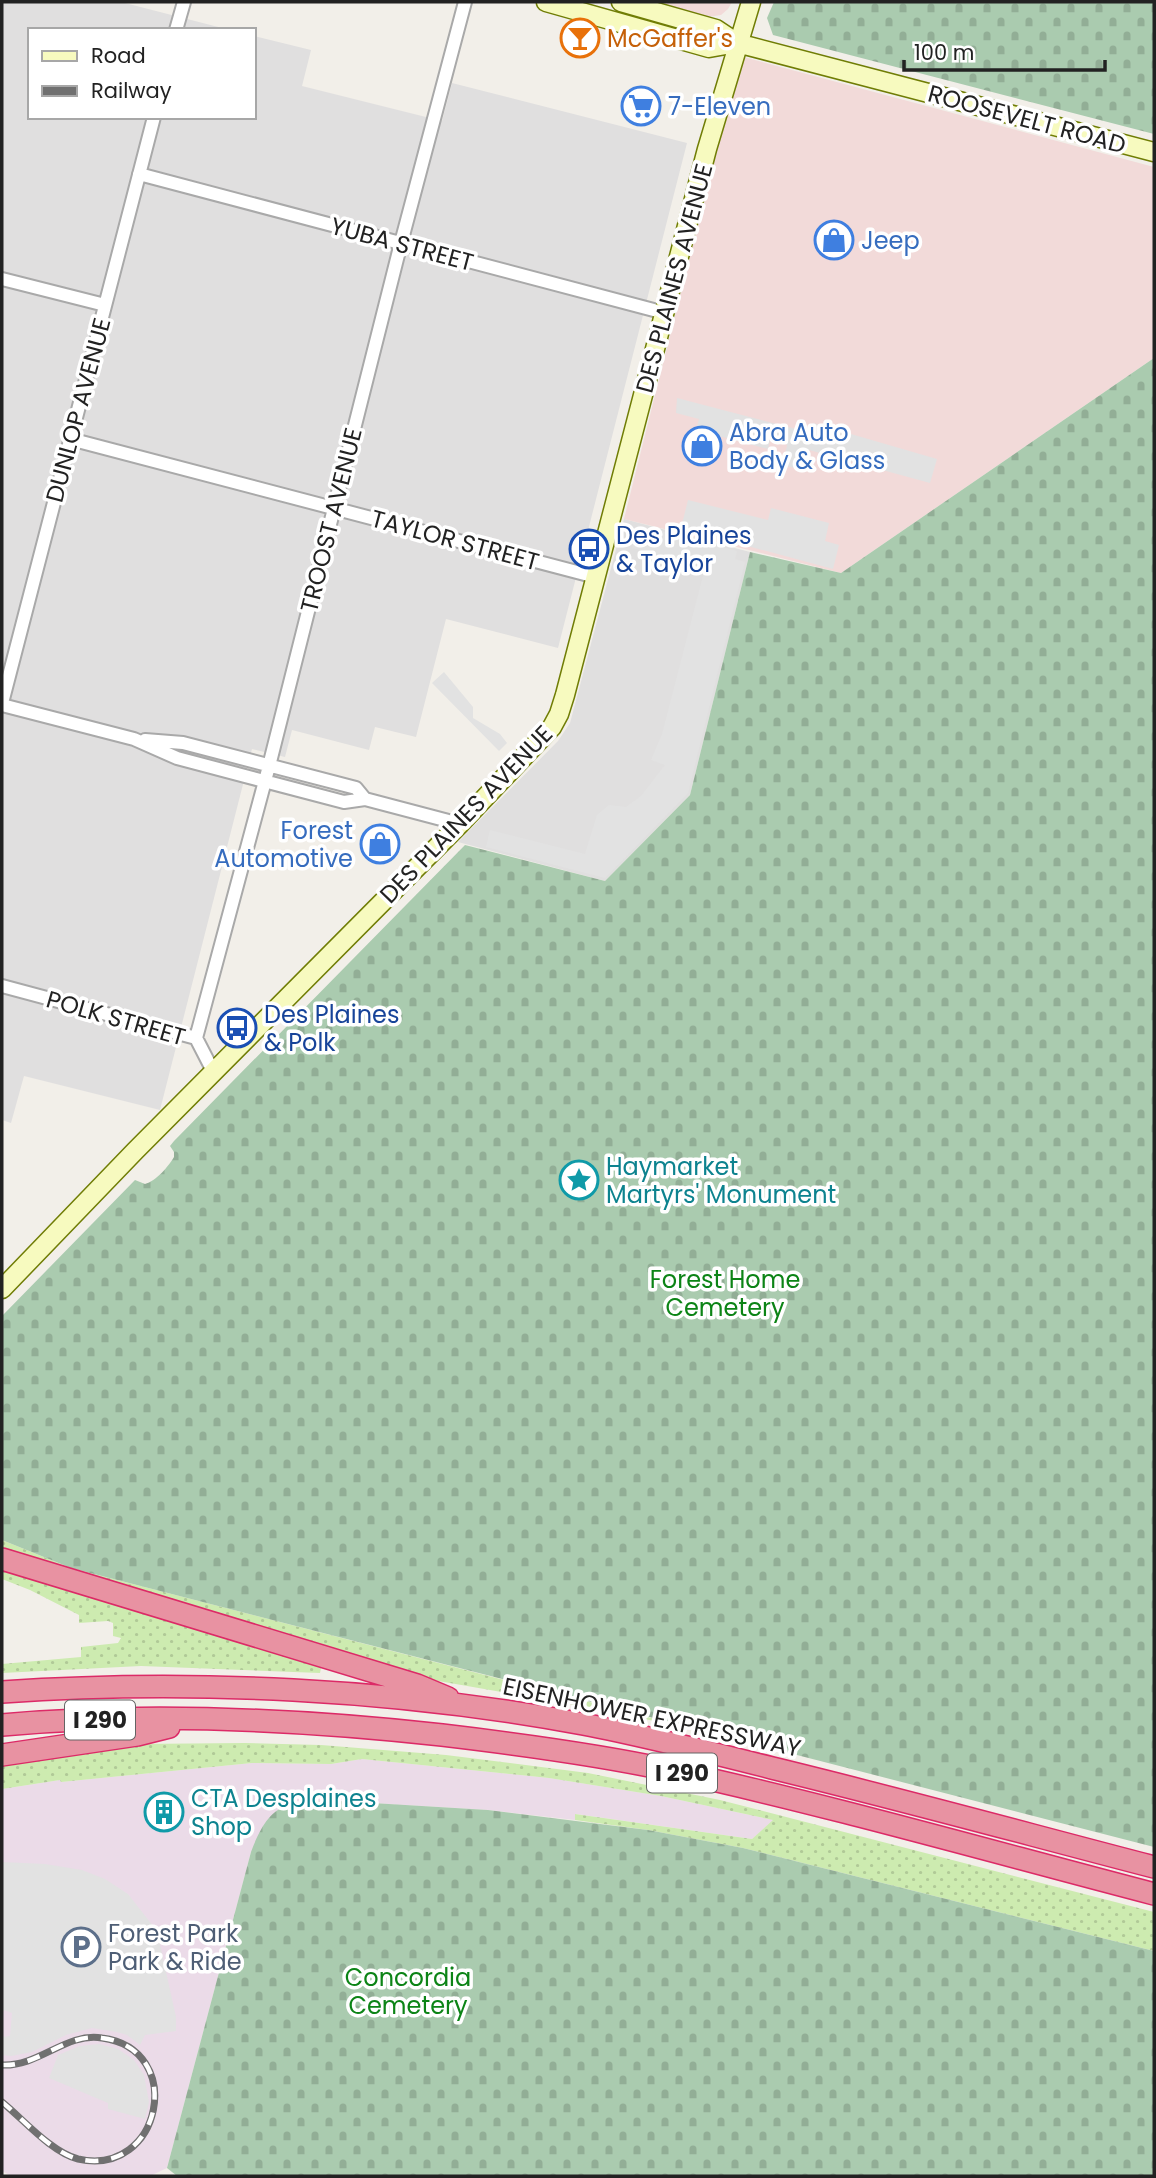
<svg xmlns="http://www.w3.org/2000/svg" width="1156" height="2178" font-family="Poppins,sans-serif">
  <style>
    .residential { fill: #e0dfdf }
    .commercial { fill: #f2dad9 }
    .industrial { fill: #ebdbe8 }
    .grass { fill: url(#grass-dots) }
    .cemetery { fill: url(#cemetery-stones) }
    .parking { fill: #e2e2e2 }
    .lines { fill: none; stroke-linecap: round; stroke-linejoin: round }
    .street-casing { stroke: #a9a9a9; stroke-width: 16 }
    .secondary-casing { stroke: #707d05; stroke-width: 21 }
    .highway-casing { stroke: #dc2a67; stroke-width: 24 }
    .street { stroke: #fff; stroke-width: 12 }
    .secondary { stroke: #f7fabf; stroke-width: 18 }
    .highway { stroke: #e892a2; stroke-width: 21 }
    .rail-casing { stroke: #707070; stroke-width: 7 }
    .rail { stroke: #fff; stroke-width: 4.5; stroke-dasharray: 13; stroke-linecap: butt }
    .labels { text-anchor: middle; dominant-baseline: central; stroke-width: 7; stroke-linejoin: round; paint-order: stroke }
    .shield { fill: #fff; stroke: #646464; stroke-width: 2 }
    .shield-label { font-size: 23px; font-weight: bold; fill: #222 }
    .food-label { font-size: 24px; fill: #c56008; stroke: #fff; text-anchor: start }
    .shop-label { font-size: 24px; fill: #366cbe; stroke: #fff; text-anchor: start }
    .street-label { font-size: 24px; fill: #222; stroke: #fff }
    .transit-label { font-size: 24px; fill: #164399; stroke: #fff; text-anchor: start }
    .culture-label { font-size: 24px; fill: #0d838f; stroke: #fff; text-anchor: start }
    .park-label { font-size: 24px; fill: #0c8416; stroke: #fff }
    .service-label { font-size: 24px; fill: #4e5e75; stroke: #fff; text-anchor: start }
  </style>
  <defs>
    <pattern id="grass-dots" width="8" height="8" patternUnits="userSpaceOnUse" patternTransform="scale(1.75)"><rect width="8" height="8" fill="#cdebb0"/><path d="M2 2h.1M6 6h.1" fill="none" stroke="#b0c997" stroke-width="1.8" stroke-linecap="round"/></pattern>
    <pattern id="cemetery-stones" width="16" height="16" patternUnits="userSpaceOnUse" patternTransform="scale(1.75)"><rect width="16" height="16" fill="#aacbaf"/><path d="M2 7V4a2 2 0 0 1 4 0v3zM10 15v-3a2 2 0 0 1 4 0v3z" fill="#92ae96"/></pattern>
  </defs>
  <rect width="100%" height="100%" fill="#f2efe9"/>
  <path class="residential" d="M2 2H121L230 30H30V117H254V36L311 50 302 86 442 121 452 83 687 143 558 648 446 619 416 737 375 727 369 750 292 730 285 757 252 749 160 1110 24 1076 11 1123 2 1120Z
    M624 519 750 552 690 795 605 881 458 842 558 741 570 723Z"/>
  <path class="commercial" d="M645 2H732L728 9 721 15 700 18Z
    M740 56 1154 167V358L841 573 624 519Z"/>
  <path class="industrial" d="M362 1759 549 1778 661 1796 774 1820 752 1839 576 1814 575 1820 488 1810 339 1801 292 1804 251 1852 167 2168 150 2176H11L2 2171V1789L60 1780 61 1782 252 1763 331 1764Z"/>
  <path class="grass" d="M2 1540 71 1568 721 1736 609 1711 427 1679 2 1552Z
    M2 1568 322 1663 320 1673 141 1666 2 1673V1664L81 1657V1647L118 1643 121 1638 113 1636V1623L108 1621 79 1623V1615L30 1590 2 1579Z
    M245 1743 321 1745 446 1755 588 1773 720 1800 1154 1912V1951L743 1848 648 1830 575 1820V1814L752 1839 773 1820 661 1796 549 1778 362 1759 331 1764 252 1763 61 1782 60 1780 2 1789V1762L136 1744Z"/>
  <path class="cemetery" d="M774 2H1154V134L773 35 767 18Z
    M1154 358V1847L71 1568 2 1540V1316L135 1180 145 1184C156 1181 168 1167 174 1157V1152L170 1146 174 1141 465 845 605 881 690 795 750 552 841 573Z
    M339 1801 488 1810 648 1830 743 1848 1154 1951V2176H177L167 2168 251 1852C271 1799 288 1802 339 1801Z"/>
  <path class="parking" d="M677 398 796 429 797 437 808 439 813 423 937 459 930 483 809 450 803 470 782 465 787 446 785 440 771 437 768 449 696 430 699 419 676 413Z
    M688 500 768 520 771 508 829 523 825 541 839 545 833 569 681 528Z
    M638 525 737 551 735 559 745 562 688 793 605 878 486 847 490 830 585 854 597 815 609 805 626 807 641 796 665 765 651 760 662 734 705 568 632 548Z
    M444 672 473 707V718L500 734 507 743 499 751 432 683Z
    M2 1862 45 1864 82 1870 105 1879 128 1894 157 1931 176 2017V2031L145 2035 140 2045 127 2035 117 2032 92 2028 66 2035 32 2052 11 2056 2 2055V2037L10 2036 12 2013 4 2010 2 2013Z
    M99 2044 118 2049 134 2060 144 2075 149 2102 145 2119 108 2109V2103L49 2078 58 2055 80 2046Z"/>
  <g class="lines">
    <defs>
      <path id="street" d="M176 30 184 2
        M139 174 665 313
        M2 279 105 305
        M70 439 596 577
        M2 703 154 117
        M2 705 134 739 177 758 245 776 344 802 365 799 460 824
        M145 740 183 743 356 788 365 799
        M2 986 196 1038 213 1071
        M196 1038 269 766 401 243 465 2"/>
      <path id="secondary" d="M546 2 709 48 737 43
        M621 2 716 29 737 43 1154 152
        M2 1289 135 1151 460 824 552 727 559 714 565 695 707 149 751 2"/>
      <path id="highway" d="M2 1559 417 1685 448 1698
        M2 1692C191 1679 396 1689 583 1724 646 1736 709 1752 772 1768 900 1799 1027 1834 1154 1867
        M2 1725C148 1712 297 1719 442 1735 518 1744 595 1754 669 1770 832 1806 993 1852 1154 1894
        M2 1755 137 1735 169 1727"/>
    </defs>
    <use href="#street" class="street-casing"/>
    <use href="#secondary" class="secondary-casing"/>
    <use href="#highway" class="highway-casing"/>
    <use href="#street" class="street"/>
    <use href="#secondary" class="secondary"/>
    <use href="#highway" class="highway"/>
    <defs>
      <path id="rail" d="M2 2065C39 2067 66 2032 102 2038 187 2049 162 2178 78 2159 51 2152 23 2119 2 2102"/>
    </defs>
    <use href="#rail" class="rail-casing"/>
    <use href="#rail" class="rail"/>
  </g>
  <defs>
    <symbol id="bar-ring" viewBox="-11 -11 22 22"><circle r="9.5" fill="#fff" stroke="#e8710a" stroke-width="1.5"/><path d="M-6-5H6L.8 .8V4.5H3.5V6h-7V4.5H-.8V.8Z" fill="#e8710a"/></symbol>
    <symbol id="supermarket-ring" viewBox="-11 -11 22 22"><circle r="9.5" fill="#fff" stroke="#3f7fe0" stroke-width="1.5"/><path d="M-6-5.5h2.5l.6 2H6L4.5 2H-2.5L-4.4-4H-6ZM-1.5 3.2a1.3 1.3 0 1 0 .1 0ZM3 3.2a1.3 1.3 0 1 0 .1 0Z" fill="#3f7fe0"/></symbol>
    <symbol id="shop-ring" viewBox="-11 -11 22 22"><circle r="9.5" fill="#fff" stroke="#3f7fe0" stroke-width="1.5"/><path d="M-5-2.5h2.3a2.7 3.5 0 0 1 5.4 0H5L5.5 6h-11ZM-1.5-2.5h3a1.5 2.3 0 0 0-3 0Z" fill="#3f7fe0"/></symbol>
    <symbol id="bus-ring" viewBox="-11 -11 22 22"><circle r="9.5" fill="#fff" stroke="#1a4fb4" stroke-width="1.5"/><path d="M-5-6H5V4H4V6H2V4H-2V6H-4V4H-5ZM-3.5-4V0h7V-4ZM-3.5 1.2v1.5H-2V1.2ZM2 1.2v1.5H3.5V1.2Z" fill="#1a4fb4"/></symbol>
    <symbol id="sight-ring" viewBox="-11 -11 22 22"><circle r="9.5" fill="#fff" stroke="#0f9aa8" stroke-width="1.5"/><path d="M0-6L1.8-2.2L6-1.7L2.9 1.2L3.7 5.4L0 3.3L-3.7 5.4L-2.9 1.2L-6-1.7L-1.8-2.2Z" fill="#0f9aa8"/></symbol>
    <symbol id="building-ring" viewBox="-11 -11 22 22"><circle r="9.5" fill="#fff" stroke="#0f9aa8" stroke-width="1.5"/><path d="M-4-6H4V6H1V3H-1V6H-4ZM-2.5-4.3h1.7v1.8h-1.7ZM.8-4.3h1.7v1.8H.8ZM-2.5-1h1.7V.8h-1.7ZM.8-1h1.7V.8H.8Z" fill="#0f9aa8"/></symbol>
    <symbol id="parking-ring" viewBox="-11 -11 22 22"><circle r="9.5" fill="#fff" stroke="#5c6f8a" stroke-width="1.5"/><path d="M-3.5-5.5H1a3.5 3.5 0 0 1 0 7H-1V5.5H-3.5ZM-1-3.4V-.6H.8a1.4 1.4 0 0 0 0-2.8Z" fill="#5c6f8a"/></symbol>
  </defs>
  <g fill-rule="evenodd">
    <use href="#bar-ring" x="558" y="16" width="44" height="44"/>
    <use href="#supermarket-ring" x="619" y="84" width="44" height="44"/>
    <use href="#shop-ring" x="812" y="218" width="44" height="44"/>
    <use href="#shop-ring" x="680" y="424" width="44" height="44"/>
    <use href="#bus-ring" x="567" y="527" width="44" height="44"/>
    <use href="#shop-ring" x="358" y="822" width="44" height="44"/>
    <use href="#bus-ring" x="215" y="1006" width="44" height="44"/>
    <use href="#sight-ring" x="557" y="1158" width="44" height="44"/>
    <use href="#building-ring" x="142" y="1790" width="44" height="44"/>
    <use href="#parking-ring" x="59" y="1925" width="44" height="44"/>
  </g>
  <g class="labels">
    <g class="shield">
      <rect x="65" y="1700.5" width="70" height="39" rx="5"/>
      <rect x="647" y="1753.5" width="70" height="39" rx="5"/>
    </g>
    <g class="shield-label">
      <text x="100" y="1720">I 290</text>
      <text x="682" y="1773">I 290</text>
    </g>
    <g class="food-label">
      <text x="607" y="38">McGaffer's</text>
    </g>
    <g class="shop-label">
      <text x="668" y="106">7-Eleven</text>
      <text x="861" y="240">Jeep</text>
      <text x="729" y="432">Abra Auto<tspan x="729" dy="28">Body &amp; Glass</tspan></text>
      <text x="353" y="830" text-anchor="end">Forest<tspan x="353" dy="28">Automotive</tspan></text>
    </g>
    <g class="street-label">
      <text transform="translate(1027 119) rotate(15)">ROOSEVELT ROAD</text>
      <text transform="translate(402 244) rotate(15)">YUBA STREET</text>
      <text transform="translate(674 278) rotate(-75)">DES PLAINES AVENUE</text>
      <text transform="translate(78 410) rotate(-75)">DUNLOP AVENUE</text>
      <text transform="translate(331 520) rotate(-76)">TROOST AVENUE</text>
      <text transform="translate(455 540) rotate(15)">TAYLOR STREET</text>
      <text transform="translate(466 814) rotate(-46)">DES PLAINES AVENUE</text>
      <text transform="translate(116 1018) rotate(16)">POLK STREET</text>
      <text transform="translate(652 1717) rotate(12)">EISENHOWER EXPRESSWAY</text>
    </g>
    <g class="transit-label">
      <text x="616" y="535">Des Plaines<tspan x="616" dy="28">&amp; Taylor</tspan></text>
      <text x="264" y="1014">Des Plaines<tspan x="264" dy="28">&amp; Polk</tspan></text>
    </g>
    <g class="culture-label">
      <text x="606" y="1166">Haymarket<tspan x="606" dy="28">Martyrs' Monument</tspan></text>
      <text x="191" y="1798">CTA Desplaines<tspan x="191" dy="28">Shop</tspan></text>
    </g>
    <g class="park-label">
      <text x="725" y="1279">Forest Home<tspan x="725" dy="28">Cemetery</tspan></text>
      <text x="408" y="1977">Concordia<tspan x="408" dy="28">Cemetery</tspan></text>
    </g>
    <g class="service-label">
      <text x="108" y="1933">Forest Park<tspan x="108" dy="28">Park &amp; Ride</tspan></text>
    </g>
  </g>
  <rect width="1156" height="2178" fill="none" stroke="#222222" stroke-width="7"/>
  <rect x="28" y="28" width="228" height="91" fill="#ffffff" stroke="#a7a7a7" stroke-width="2"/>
  <rect x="42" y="51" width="35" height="10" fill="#f7fabf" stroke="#a7a7a7" stroke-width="2"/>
  <text x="91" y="63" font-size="21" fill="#222222">Road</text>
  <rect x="42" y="86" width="35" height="10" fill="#707070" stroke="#a7a7a7" stroke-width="2"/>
  <text x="91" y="98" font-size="21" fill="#222222">Railway</text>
  <path d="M904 60v10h201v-10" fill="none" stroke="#222222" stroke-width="3.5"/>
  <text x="914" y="60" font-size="21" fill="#222222" stroke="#ffffff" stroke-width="5" paint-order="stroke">100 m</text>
</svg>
